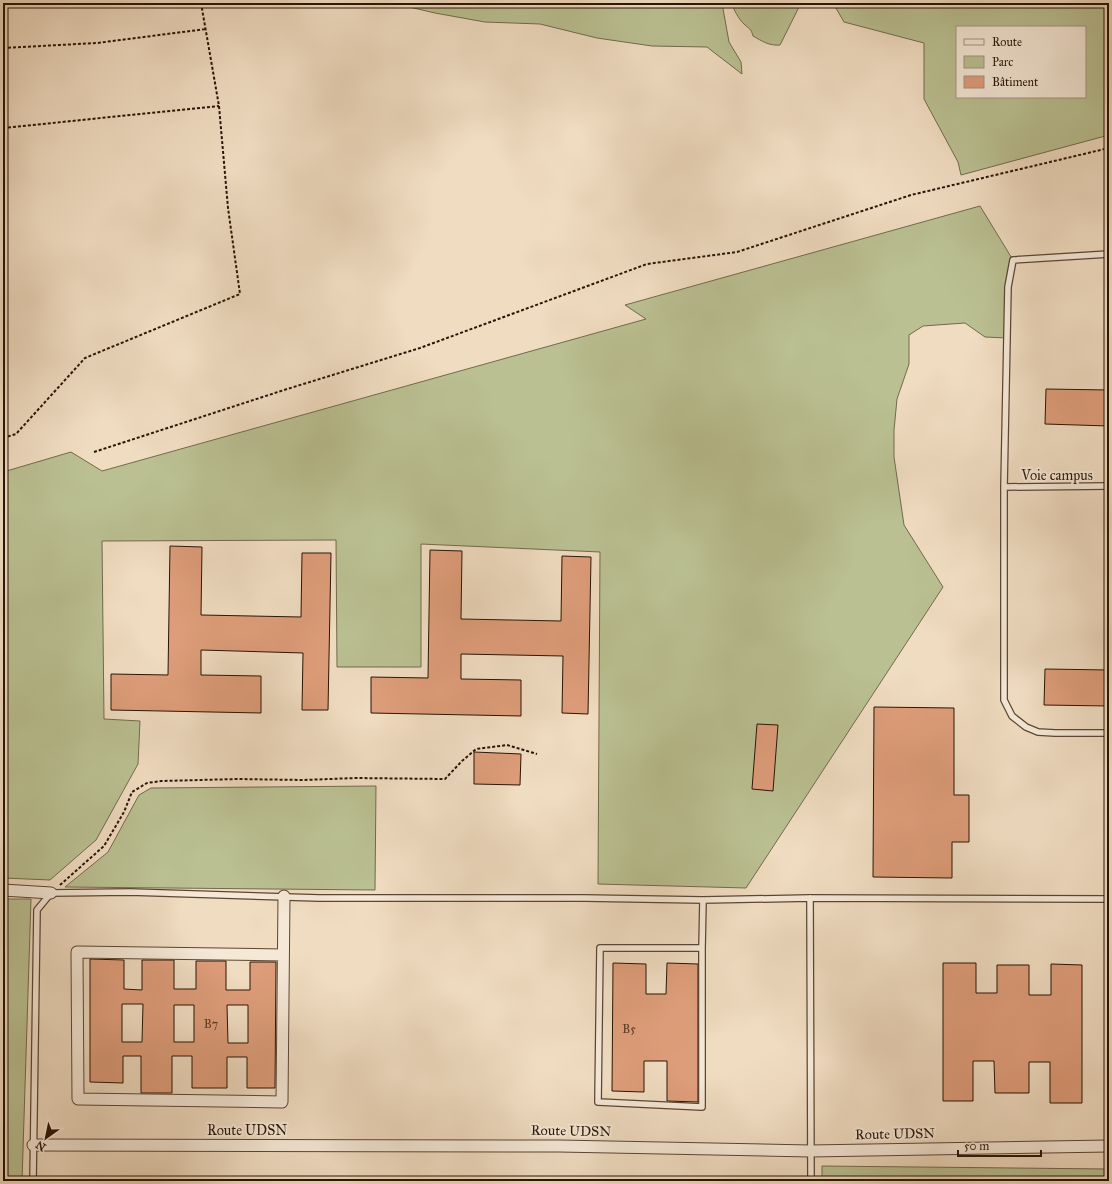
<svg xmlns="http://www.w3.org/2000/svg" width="1112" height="1184" font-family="'IM FELL Great Primer',serif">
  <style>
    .green { fill: #bac092; stroke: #726a4b; fill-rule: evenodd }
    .building { fill: #de9d7a; stroke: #291404; fill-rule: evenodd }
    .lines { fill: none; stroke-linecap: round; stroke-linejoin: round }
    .lane-casing { stroke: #5b4633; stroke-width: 8 }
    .street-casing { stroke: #5b4633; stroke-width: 13 }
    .path { stroke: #291404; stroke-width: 2; stroke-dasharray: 3 2; stroke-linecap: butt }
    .lane { stroke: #f5e8d7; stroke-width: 5.5 }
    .street { stroke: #f5e8d7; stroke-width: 11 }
    .labels { text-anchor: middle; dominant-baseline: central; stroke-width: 4; stroke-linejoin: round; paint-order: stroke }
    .number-label { font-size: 12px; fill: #563622 }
    .street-label { font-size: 14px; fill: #291404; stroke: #f5e8d7 }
  </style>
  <rect width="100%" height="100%" fill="#f0dcc1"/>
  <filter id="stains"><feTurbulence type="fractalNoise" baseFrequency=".005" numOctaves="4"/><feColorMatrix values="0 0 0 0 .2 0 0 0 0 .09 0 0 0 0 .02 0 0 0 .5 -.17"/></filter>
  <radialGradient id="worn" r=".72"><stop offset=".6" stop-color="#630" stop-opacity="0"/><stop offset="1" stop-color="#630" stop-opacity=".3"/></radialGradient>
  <path class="green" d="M392 3H722L729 42 741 62 742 74 707 47 652 46 597 38 540 24 485 22 435 13Z
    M732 3H801L780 45C769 46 762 41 753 36 751 28 749 29 743 23 739 19 733 9 732 3Z
    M833 3H1109V135L961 175 958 162 924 99V43L844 22ZM957 27H1085V97H957Z
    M980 206 1013 260 1008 287 1007 338 985 337 965 323 923 326 909 335V364L897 399 894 430V457L904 525 943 587 746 888 598 884 600 552 421 544V667H337L336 540 102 541 104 719 140 721 138 764 96 840 50 880 3 878V472L71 452 102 471 646 319 625 305Z
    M376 786 375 890 65 887 108 852 139 795 151 788Z
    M3 899H31L22 1181H3Z
    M822 1166 1109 1169V1181H822Z"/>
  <path class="building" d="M1046 389 1109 390V426L1045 424Z
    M170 546 202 547 201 615 301 617 302 553H331L328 710H302L303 653 201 650V675L261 676V713L111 710V674L168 675Z
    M430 550 462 551 461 619 561 621 562 556 591 557 588 714 562 713 563 656 461 654V679L521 680V716L371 713V677L428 678Z
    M1045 669 1109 670V706L1044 705Z
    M874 707 954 708V795H969V842H952V878L873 877Z
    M757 724 778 725 773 791 752 789Z
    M474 752 521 754 520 785 474 784Z
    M90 959 124 960V989L142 990V960H174V989H196V961H226V990H250V962H276L275 1088H247V1057H227V1088H192V1056H172V1093H141V1056H123V1083L90 1082ZM122 1004H143L142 1042H122ZM174 1005H194V1042H174ZM227 1005H248V1043H228Z
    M613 963 646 964V994H666L667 963 698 964V1102L667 1101V1061H644V1092L612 1091Z
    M943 963H976V993H997V965H1029V995H1051V964L1082 965V1103H1050V1062H1029V1093H995L994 1061H973V1101H943Z"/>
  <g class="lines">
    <defs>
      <path id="lane" d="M1109 254 1013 260 1008 287 1004 487V700L1012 716 1026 727 1038 732 1055 733H1109
        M1004 487 1109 486
        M810 898 811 1181
        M702 948V1107L598 1102 600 948H702L703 900
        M33 1181 37 910 51 893 130 892 319 898H584L703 900 810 898 1109 899"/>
      <path id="street" d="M3 890 51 893
        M283 955 77 952 78 1099 282 1102 284 896
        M33 1145 559 1146 810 1151 1109 1146"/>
    </defs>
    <use href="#lane" class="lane-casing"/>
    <use href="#street" class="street-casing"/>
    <path class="path" d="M3 48 97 43 206 29
      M3 128 219 106
      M3 438 16 434 85 358 240 294 228 208 219 106 201 3
      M94 452 284 390 420 348 647 264 737 252 911 195 1109 148
      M60 885 104 846 124 812 132 792 147 783 161 781 238 779 303 780 356 778 445 779 462 761 476 749 507 745 537 754"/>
    <use href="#lane" class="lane"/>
    <use href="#street" class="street"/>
  </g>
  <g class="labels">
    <g class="number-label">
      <text x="211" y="1024">B7</text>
      <text x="629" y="1029">B5</text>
    </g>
    <g class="street-label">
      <text x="1057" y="475">Voie campus</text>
      <text x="247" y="1130">Route UDSN</text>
      <text transform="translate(571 1131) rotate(1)">Route UDSN</text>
      <text transform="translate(895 1134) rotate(-1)">Route UDSN</text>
    </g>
  </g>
  <rect width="1112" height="1184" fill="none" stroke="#f0dcc1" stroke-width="16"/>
  <rect x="4" y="4" width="1104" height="1176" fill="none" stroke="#291404" stroke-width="2"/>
  <rect x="8" y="8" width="1096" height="1168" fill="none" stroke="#291404"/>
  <rect x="956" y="26" width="130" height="72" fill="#f5e8d7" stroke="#a39383"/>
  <rect x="964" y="39" width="20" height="6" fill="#f5e8d7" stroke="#a39383"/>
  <text x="992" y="46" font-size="12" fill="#291404">Route</text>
  <rect x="964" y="56" width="20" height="12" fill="#bac092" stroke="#a39383"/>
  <text x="992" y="66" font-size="12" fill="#291404">Parc</text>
  <rect x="964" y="76" width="20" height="12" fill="#de9d7a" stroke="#a39383"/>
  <text x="992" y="86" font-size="12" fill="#291404">Bâtiment</text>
  <g transform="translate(46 1138) rotate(213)" stroke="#f5e8d7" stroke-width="3" paint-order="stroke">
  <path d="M0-3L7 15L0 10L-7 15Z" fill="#291404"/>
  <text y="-6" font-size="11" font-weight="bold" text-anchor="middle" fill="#291404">N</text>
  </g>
  <path d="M958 1150v6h83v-6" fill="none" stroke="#291404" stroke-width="2"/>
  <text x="964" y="1150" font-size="12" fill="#291404" stroke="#f5e8d7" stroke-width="3" paint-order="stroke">50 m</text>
  <rect width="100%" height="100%" filter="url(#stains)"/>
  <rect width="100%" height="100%" fill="url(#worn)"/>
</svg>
